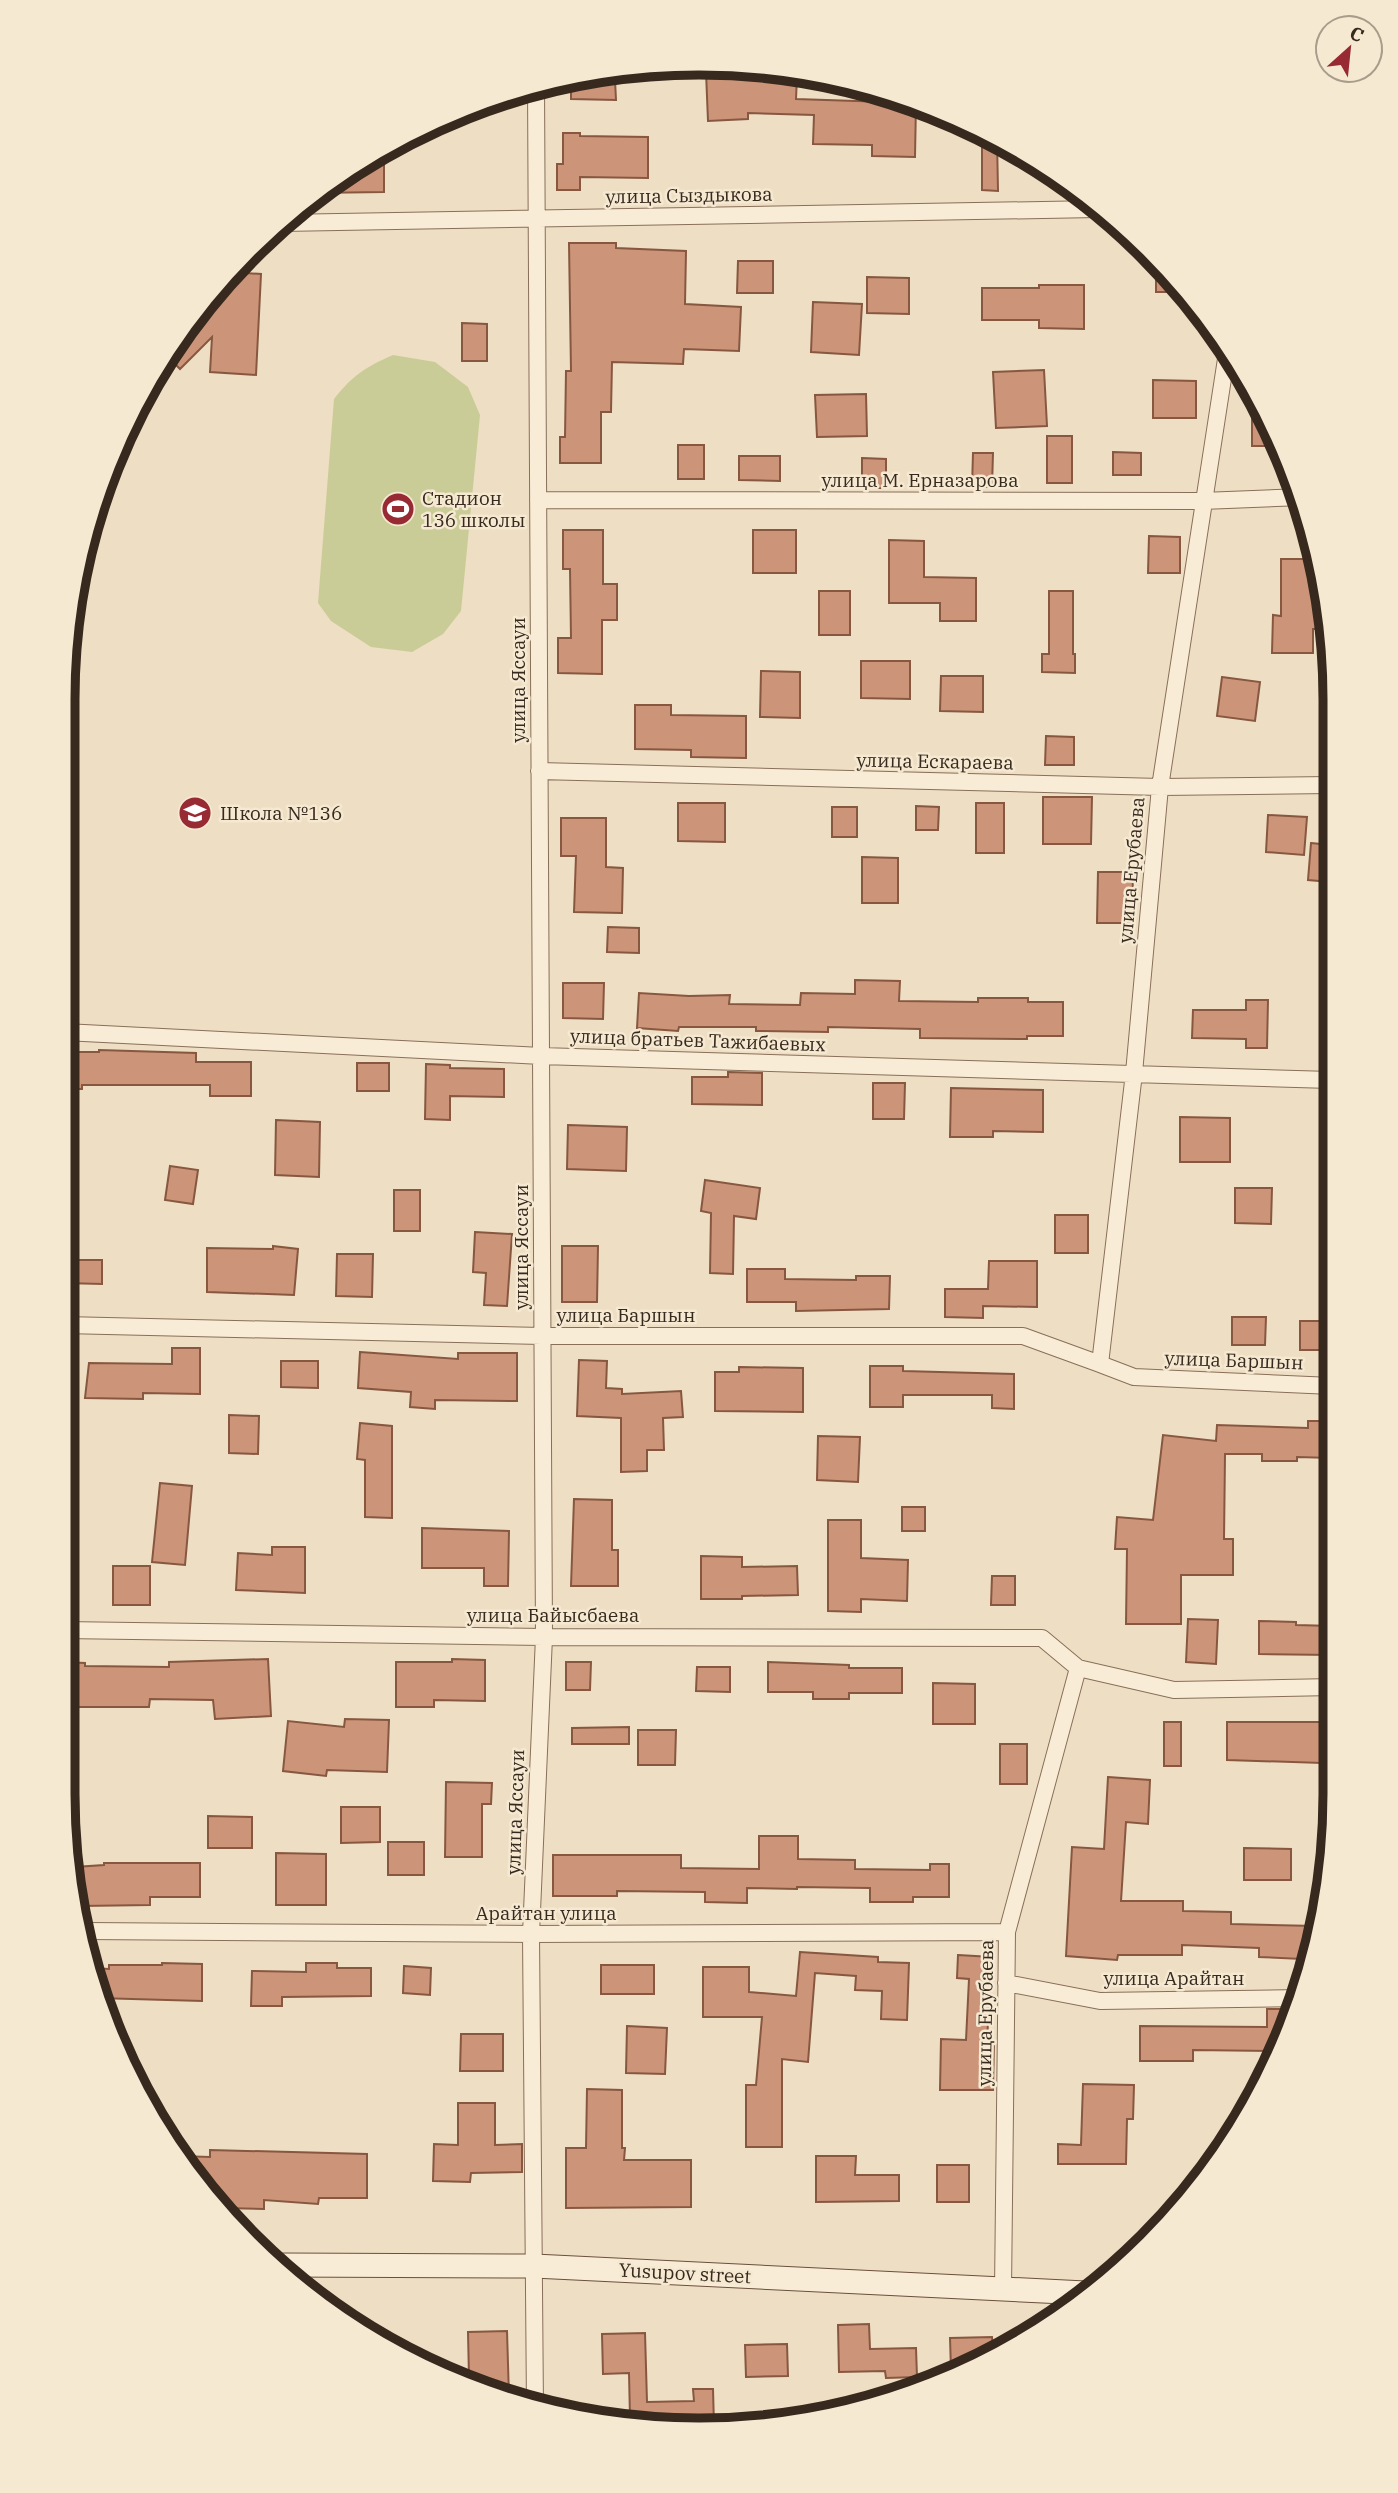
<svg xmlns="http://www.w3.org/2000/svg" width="1398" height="2493" font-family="'IBM Plex Serif',serif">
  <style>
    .green { fill: #cacc97 }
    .building { fill: #cc9579; stroke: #875740; stroke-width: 2 }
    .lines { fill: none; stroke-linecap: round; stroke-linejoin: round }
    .street-casing { stroke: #886f5a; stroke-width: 18 }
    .secondary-casing { stroke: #6a503d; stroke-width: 25 }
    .street { stroke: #f9ecd6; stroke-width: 16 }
    .secondary { stroke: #f9ecd6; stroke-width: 23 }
    .labels { text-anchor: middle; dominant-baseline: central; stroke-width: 5; stroke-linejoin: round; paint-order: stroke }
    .street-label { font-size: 19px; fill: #38291e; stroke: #f5e9d2 }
    .poi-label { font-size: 19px; fill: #38291e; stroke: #f5e9d2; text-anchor: start }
    .rim { fill: none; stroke: #38291e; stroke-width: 9 }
  </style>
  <rect width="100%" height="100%" fill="#eedec3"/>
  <path class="green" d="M393 355 435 362 468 387 480 415 461 611 443 634 412 652 371 647 331 621 318 603 334 399C352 376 365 367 393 355Z"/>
  <path class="building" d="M747 71V75L797 76 796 99 916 103 915 157 872 156V145L813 144 814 115 748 113V119L708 121 706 72Z
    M571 80H615L616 100 571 99Z
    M982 132 997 139 998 191 982 190Z
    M563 133H580V136L648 137V178L580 177V190H557V164H563Z
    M384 150V192L315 193 370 158Z
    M569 243H616V248L686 251 685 304 741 307 739 351 684 349 683 364 612 362 611 412H601V463H560V437H565L566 371H571Z
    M1156 259 1170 275 1184 292H1156Z
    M738 261H773V293H737Z
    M229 272 261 274 256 375 210 372 212 337 180 369 166 355 221 279Z
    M867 277 909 278V314L867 313Z
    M1039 285H1084V329L1039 328V320H982V288H1039Z
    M813 302 862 304 859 355 811 352Z
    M462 323 487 324V361H462Z
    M1044 370 1047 426 996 428 993 372Z
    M1153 380 1196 381V418H1153Z
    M866 394 867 436 817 437 815 395Z
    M1252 395 1278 446H1252Z
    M1047 436H1072V483H1047Z
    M678 445H704V479H678Z
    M1113 452 1141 453V475H1113Z
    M973 453H993L992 487H972Z
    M739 456H780V481L739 480Z
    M862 458 886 459V488H862Z
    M563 530H603V584H617V620H602V674L558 673V638H571L570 569H563Z
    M753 530H796V573H753Z
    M1149 536 1180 537V573H1148Z
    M889 540 924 541V577L976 578V621H940V603H889Z
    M1281 559H1314L1313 587H1323L1330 616V629H1313V653H1272L1273 615 1281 616Z
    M819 591H850V635H819Z
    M1049 591H1073V654H1075V673L1042 672V654H1049Z
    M861 661H910V699L861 698Z
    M761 671 800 672V718L760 717Z
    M941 676H983V712L940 711Z
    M1222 677 1260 682 1255 721 1217 716Z
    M635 705H671V715L746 716V758L691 757V750L635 749Z
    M1046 736 1074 737V765H1045Z
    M1043 797H1092L1091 844H1043Z
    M678 803H725V842L678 841Z
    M976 803H1004V853H976Z
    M916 806 939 807 938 830H916Z
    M832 807H857V837H832Z
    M1268 815 1307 817 1304 855 1266 852Z
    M561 818H606V867L623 868 622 913 574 912 576 856H561Z
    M1311 843 1330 845V882L1308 880Z
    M862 857 898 858V903H862Z
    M1098 872H1133L1132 923H1097Z
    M608 927 639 928V953L607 952Z
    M855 980 900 981 899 1001 978 1002V998H1028V1002H1063V1036H1027V1039L920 1038V1029L828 1027V1032L756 1031V1027H679L678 1031 637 1028 639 993 689 996 730 995 729 1004 800 1005 801 993 855 994Z
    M563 983H604L603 1019 563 1018Z
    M1246 1000H1268L1267 1048H1246V1039L1192 1038 1193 1010H1246Z
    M99 1050 196 1053V1062H251V1096H210V1085H82V1089H64V1052H99Z
    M357 1063H389V1091H357Z
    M426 1064 450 1065V1068L504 1069V1097L450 1096V1120L425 1119Z
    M728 1072 762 1073V1105L692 1104V1077H728Z
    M873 1083H905L904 1119H873Z
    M951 1088 1043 1090V1132L993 1131V1137H950Z
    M1180 1117 1230 1118V1162H1180Z
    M276 1120 320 1122 319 1177 275 1175Z
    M568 1125 627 1127 626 1171 567 1169Z
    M170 1166 198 1170 193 1204 165 1200Z
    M705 1180 760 1188 756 1219 734 1216 733 1274 710 1273 711 1213 701 1211Z
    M1235 1188H1272L1271 1224 1235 1223Z
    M394 1190H420V1231H394Z
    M1055 1215H1088V1253H1055Z
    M475 1232 512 1234 507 1306 484 1305 486 1273 473 1272Z
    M273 1246 298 1249 294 1295 207 1292V1248L273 1249Z
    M562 1246H598L597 1302H562Z
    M337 1254H373L372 1297 336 1296Z
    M64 1260H102V1284L64 1283Z
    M989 1261H1037V1307L983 1306V1318L945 1317V1289H988Z
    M747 1269H785V1279L856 1280V1276H890L889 1309 796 1311V1302H747Z
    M1232 1317H1266L1265 1345H1232Z
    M1300 1321H1332V1350H1300Z
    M172 1348H200V1394L143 1393V1399L85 1398 89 1363 172 1364Z
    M360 1352 458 1359V1353H517V1401L435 1400V1409L410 1407 411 1392 358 1388Z
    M579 1360 607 1361 606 1388 622 1389V1394L681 1391 683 1417 663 1418 664 1450H647V1471L621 1472V1418L577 1416Z
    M281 1361H318V1388L281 1387Z
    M870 1366H903V1371L1014 1374V1409L992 1408V1395H903V1407H870Z
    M739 1367 803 1368V1412L715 1411V1372H739Z
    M229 1415 259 1416 258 1454 229 1453Z
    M1308 1421H1332V1458L1297 1457V1461H1262V1454H1225L1224 1539H1233V1575H1181V1624H1126L1127 1549H1115L1117 1517 1153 1520 1163 1435 1216 1441 1217 1425 1308 1428Z
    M360 1423 392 1426V1518L365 1517V1460L357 1459Z
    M818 1436 860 1437 858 1482 817 1480Z
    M160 1483 192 1486 185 1565 152 1562Z
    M574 1499 612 1500V1550H618V1586H571Z
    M902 1507H925V1531H902Z
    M828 1520H861V1558L908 1560 907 1601 861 1599V1612L828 1611Z
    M422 1528 509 1531 508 1586H484V1568H422Z
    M272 1547H305V1593L236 1590 238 1553 272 1555Z
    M701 1556 742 1557V1567L797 1566 798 1595 742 1596V1599H701Z
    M113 1566H150V1605H113Z
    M992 1576H1015V1605H991Z
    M1188 1619 1218 1620 1216 1664 1186 1662Z
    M1259 1621 1296 1622V1625L1333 1626V1655L1259 1654Z
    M268 1659 271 1716 215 1719 213 1700 150 1699 149 1707H63V1662L85 1663V1666L169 1667V1662Z
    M452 1659 485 1660V1701L434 1700V1707H396V1662H452Z
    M566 1662H591L590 1690H566Z
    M768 1662 849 1665V1668H902V1693H849V1699H813V1692H768Z
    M697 1667H730V1692L696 1691Z
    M933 1683 975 1684V1724H933Z
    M345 1719 389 1720 387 1772 327 1770 326 1776 283 1771 288 1721 344 1727Z
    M1164 1722H1181V1766H1164Z
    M1227 1722H1322V1763L1227 1760Z
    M629 1727V1744H572V1728Z
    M638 1730H676L675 1765H638Z
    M1000 1744H1027V1784H1000Z
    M1108 1777 1150 1780 1148 1824 1126 1822 1121 1901H1183V1911L1231 1912V1924L1316 1926 1310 1952H1302V1959L1259 1957V1948L1182 1945V1955H1118L1117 1960 1066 1956 1072 1847 1104 1849Z
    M446 1782 492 1783 491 1804H482V1857H445Z
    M341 1807H380V1842L341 1843Z
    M208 1816 252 1817V1848H208Z
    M759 1836H798V1859L855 1860V1869L930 1870V1864H949V1897H913V1902H870V1888L797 1887V1889L747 1888V1903L705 1902V1892L617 1891V1896H553V1855H681V1868L759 1869Z
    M388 1842H424V1875H388Z
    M1244 1848 1291 1849V1880H1244Z
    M276 1853 326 1854V1905H276Z
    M104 1863H200V1897H150V1905L81 1906 75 1867 104 1865Z
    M800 1952 878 1957V1962L909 1963 907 2020 881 2019 882 1991 855 1990 856 1976 815 1973 808 2062 782 2059V2147H746V2085H756L762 2017H703V1967H749V1992L796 1996Z
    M958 1955 992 1957 987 2040H994L993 2090H940L941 2039 966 2040 969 1979 957 1978Z
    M162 1963 202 1964V2001L97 1998 92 1968 109 1969V1965H162Z
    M306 1963H337V1968H371V1996L282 1997V2006H251L252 1971 306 1972Z
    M601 1965H654V1994H601Z
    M404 1966 431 1968 430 1995 403 1993Z
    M1267 2009H1284V2020H1292L1278 2051 1193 2050V2061H1140V2026L1267 2027Z
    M627 2026 667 2028 665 2074 626 2073Z
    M461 2034H503V2071H460Z
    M1083 2084 1134 2085 1133 2119H1127L1126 2164H1058V2144L1081 2145Z
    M587 2089 622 2090V2148H625L624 2160H691V2207L566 2208V2148H586Z
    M458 2103H495V2145L522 2144V2172L471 2173 470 2182 433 2181 434 2144 458 2145Z
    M210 2150 367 2154V2198H319L318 2204 264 2200V2209L223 2208 194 2181 181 2156 210 2157Z
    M816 2156H856L855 2175H899V2201L816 2202Z
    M937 2165H969V2202H937Z
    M869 2324 870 2349 916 2348 917 2377 886 2378 885 2371 839 2372 838 2325Z
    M507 2331 509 2397 469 2378 468 2332Z
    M645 2333 647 2402 694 2401 693 2389H713L714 2426 630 2418 629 2373 603 2374 602 2334Z
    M992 2337 993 2350 961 2370H951L950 2338Z
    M787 2344 788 2376 746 2377 745 2345Z"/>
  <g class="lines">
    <defs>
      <path id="street" d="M281 223 1097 209
        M1228 346 1160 787 1134 1073 1100 1364 1134 1377 1332 1386
        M538 500 1202 501 1302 497
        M539 771 1160 787 1330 785
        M64 1032 541 1056 1331 1080
        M64 1325 542 1336H1023L1100 1364
        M63 1630 544 1637 1042 1638 1078 1668 1007 1932 1003 2290
        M1078 1668 1174 1690 1333 1687
        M86 1931 531 1934 1007 1932
        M1006 1983 1100 2001 1301 1998
        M535 2408 531 1934 544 1637 536 84"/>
      <path id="secondary" d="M284 2265 534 2266 1085 2293"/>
    </defs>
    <use href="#street" class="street-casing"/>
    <use href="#secondary" class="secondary-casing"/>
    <use href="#street" class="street"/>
    <use href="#secondary" class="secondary"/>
  </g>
  <defs>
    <symbol id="stadium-disc" viewBox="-11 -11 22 22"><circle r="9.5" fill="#972a33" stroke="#f5e9d2"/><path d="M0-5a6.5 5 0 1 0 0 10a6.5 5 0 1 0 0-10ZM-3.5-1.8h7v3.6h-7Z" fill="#fff"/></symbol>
    <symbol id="school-disc" viewBox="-11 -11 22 22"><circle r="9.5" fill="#972a33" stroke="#f5e9d2"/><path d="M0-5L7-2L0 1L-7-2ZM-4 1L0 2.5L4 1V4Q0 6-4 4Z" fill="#fff"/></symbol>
  </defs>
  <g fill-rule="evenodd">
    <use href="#stadium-disc" x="379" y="490" width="38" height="38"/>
    <use href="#school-disc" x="176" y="794" width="38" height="38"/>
  </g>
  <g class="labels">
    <g class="street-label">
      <text transform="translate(689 195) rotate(-1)">улица Сыздыкова</text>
      <text x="920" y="480">улица М. Ерназарова</text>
      <text transform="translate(518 680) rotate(-90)">улица Яссауи</text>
      <text transform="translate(935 761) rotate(1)">улица Ескараева</text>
      <text transform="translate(1131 870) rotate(-85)">улица Ерубаева</text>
      <text transform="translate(698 1040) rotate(2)">улица братьев Тажибаевых</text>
      <text transform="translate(521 1247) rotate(-90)">улица Яссауи</text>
      <text x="626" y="1315">улица Баршын</text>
      <text transform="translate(1234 1360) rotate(2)">улица Баршын</text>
      <text x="553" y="1615">улица Байысбаева</text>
      <text transform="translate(515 1812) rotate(-88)">улица Яссауи</text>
      <text x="546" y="1913">Арайтан улица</text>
      <text x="1174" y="1978">улица Арайтан</text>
      <text transform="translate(985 2013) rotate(-89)">улица Ерубаева</text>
      <text transform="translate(685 2273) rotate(3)">Yusupov street</text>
    </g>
    <g class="poi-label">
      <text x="422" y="498">Стадион<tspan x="422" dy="22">136 школы</tspan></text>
      <text x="220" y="813">Школа №136</text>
    </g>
  </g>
  <path d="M0 0H1398V2493H0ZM699 75H699A624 624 0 0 1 1323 699V1794A624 624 0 0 1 699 2418H699A624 624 0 0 1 75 1794V699A624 624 0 0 1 699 75Z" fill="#f5e9d2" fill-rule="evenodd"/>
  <path class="rim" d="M699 75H699A624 624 0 0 1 1323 699V1794A624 624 0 0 1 699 2418H699A624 624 0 0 1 75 1794V699A624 624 0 0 1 699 75Z"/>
  <g transform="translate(1349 49) rotate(27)"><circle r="33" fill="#f5e9d2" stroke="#a99c8a" stroke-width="2"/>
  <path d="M0-5L12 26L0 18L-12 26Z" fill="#972a33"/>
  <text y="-10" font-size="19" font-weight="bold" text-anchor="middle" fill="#38291e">С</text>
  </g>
</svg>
